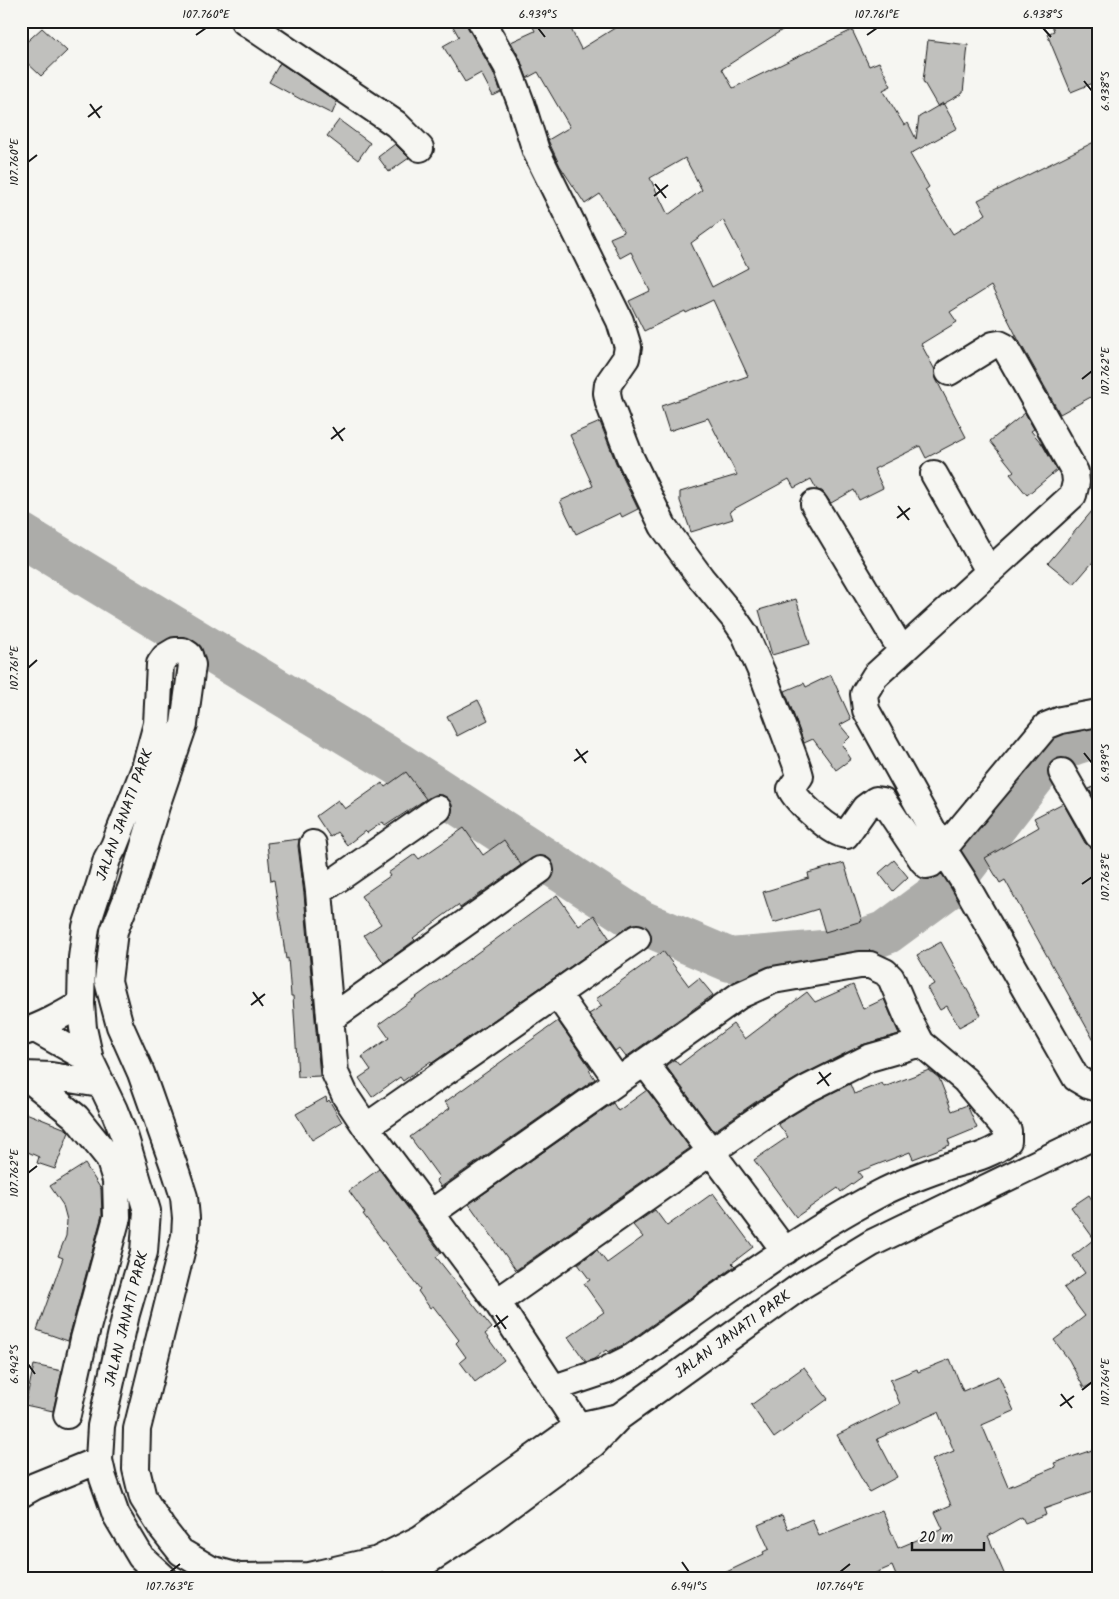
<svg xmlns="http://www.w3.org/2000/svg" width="1119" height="1599" font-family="Kalam,sans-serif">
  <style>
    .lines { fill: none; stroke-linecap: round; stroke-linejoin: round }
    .river { stroke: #acaca9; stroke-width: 44 }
    .building { fill: #c0c0bd; stroke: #1c1c1c; fill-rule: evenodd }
    .street-casing { stroke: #1c1c1c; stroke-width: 30 }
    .street { stroke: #f6f6f2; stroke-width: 26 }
    .ticks { fill: none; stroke: #1c1c1c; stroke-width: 2 }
    .labels { text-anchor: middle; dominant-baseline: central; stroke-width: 4; stroke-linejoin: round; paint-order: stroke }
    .street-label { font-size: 15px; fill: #1c1c1c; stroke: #f6f6f2 }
    .neatline { fill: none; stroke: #1c1c1c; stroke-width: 2 }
    .ticks-label { font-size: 12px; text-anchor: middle; fill: #1c1c1c }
  </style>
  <rect width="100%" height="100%" fill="#f6f6f2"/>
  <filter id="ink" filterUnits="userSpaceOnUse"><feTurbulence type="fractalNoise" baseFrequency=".02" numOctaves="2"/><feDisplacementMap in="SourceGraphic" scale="10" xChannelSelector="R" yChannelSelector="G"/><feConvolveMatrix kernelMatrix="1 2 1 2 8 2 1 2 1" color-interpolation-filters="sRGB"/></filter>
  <g filter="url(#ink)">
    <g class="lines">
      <path class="river" d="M21 535 398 764 641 922 730 960 834 951 887 932 948 887 1044 763C1061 746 1075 741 1098 737"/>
    </g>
    <path class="building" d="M450 21H466L468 28 493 72 501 92 493 96 481 73 465 82 443 46 459 37Z
      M530 21H567L581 49 626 21H796L722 69 733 88 852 30 869 66 879 62 891 86 883 90 904 125 908 123 916 139 919 117 943 103 957 128 910 154 929 187 925 190 953 234 986 214 978 200 1098 140V393L1060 414 1018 339 991 286 950 312 957 322 921 344 935 370 936 379 966 437 926 458 920 446 874 469 883 488 859 500 854 490 831 503 822 491 817 490 811 479 794 488 789 479 730 511 733 519 691 532 680 501V492L737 475 708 418 669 431 661 406 748 376 713 300 686 313 685 311 644 331 629 301 650 291 631 252 620 258 610 238 624 232 600 194 585 204 560 166 548 140 570 127 538 72 527 78 520 59 511 42 535 31ZM685 158 702 190 668 215 650 178ZM723 220 748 268 712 287 691 243Z
      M1062 21H1098V81L1071 92 1047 34 1054 31 1052 25Z
      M42 28 67 51 41 76 21 57V47Z
      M928 40 968 45 963 93 938 107 923 81Z
      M280 63 337 102 332 114 302 99V100L269 82Z
      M339 120 370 143 358 160 327 136Z
      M395 144 409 158 389 172 378 157Z
      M1025 413 1034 429 1031 431 1042 444 1057 470 1027 495 1010 474 1014 471 990 441Z
      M600 422 616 463 638 509 622 517 620 513 576 534 560 501 593 486 570 435Z
      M1098 504V556L1074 584 1048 563Z
      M796 599 810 644 772 655 759 610Z
      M831 675 851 719 840 725 850 737 842 745 851 759 836 770 813 739 804 743 785 691 804 683 806 687Z
      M478 700 488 720 457 736 447 716Z
      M406 772 426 799 385 826 383 822 367 833 365 831 347 845 337 832 330 837 316 816 338 800 345 809 382 783 385 787Z
      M1098 785V804L1089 789Z
      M1063 803 1085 843 1091 848 1098 850V1048L1005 880 1000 883 985 858 1039 827 1034 818Z
      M464 828 483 855 504 840 521 865 460 908 458 905 413 938 415 940 384 963 364 935 381 924 361 896 390 876 388 873 415 854 419 859Z
      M299 839 298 846 304 894 320 1076 298 1077 293 996H291L288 958 286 959 274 880 271 881 267 843Z
      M894 860 908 877 893 891 879 873Z
      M844 863 862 921 825 932 818 909 773 923 763 892 809 878 808 873Z
      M557 895 579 926 594 915 610 939 432 1063 431 1061 403 1081 400 1077 372 1097 359 1078 371 1070 362 1057 389 1038 379 1024Z
      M941 942 981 1015 959 1027 947 1006 940 1010 927 988 934 984 917 955Z
      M663 951 689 986 699 978 713 995 626 1057 619 1048 615 1051 589 1014 602 1006 596 999Z
      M853 985 863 1009 884 999 899 1034 862 1045 800 1076 754 1103 714 1131 666 1066 675 1060 679 1065 733 1024 745 1039 807 992 815 1002Z
      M558 1021 591 1069 589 1070 595 1079 441 1187 436 1180 439 1177 410 1137 450 1108 445 1102Z
      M929 1070 939 1078 952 1111 967 1105 977 1128 948 1140 950 1145 913 1159 910 1152 858 1172 862 1177 841 1192 838 1188 796 1217 754 1160 788 1137 778 1124 814 1102 850 1084 854 1094 882 1083 884 1087Z
      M647 1090 690 1148 516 1270 469 1204 613 1103 618 1111Z
      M326 1097 327 1102 329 1100 342 1122 312 1140 296 1114Z
      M21 1111 66 1129 69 1132 55 1169 37 1163 39 1157 21 1149Z
      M85 1164 101 1189 102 1215 68 1341 37 1330 63 1258 58 1256 66 1236 67 1220 63 1205 50 1186Z
      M379 1169 441 1253 436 1257 492 1328 485 1334 504 1360 475 1382 460 1362 466 1357 456 1343 459 1340 433 1306 430 1308 418 1291 420 1289 363 1214 365 1213 349 1191Z
      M713 1193 753 1247 732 1263 735 1266 625 1344 608 1352 606 1350 594 1359 586 1362 568 1337 604 1312 584 1284 590 1280 578 1264 597 1250 607 1263 643 1237 633 1225 655 1210 667 1226Z
      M1089 1195 1098 1209V1381L1084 1388 1069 1360 1054 1340 1085 1316 1064 1288 1085 1273 1073 1256 1094 1239 1071 1207Z
      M950 1359 963 1391 999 1376 1014 1411 982 1425 1008 1487 1056 1467 1054 1463 1098 1448V1490L1044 1509 1046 1515 1025 1523 1022 1517 988 1536 1006 1578H897L892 1566 864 1578H714L764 1554 763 1552 769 1549 758 1525 782 1515 788 1529 812 1519 819 1536 882 1510 898 1548 943 1529 935 1512 951 1505 932 1460 954 1451 938 1412 877 1439 897 1477 869 1492 837 1435 900 1404 890 1380 917 1369 918 1372Z
      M34 1365 62 1371 53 1411 25 1405Z
      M804 1367 828 1399 774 1438 751 1405Z"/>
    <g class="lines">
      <defs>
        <path id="street" d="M244 21 396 124 420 148
          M481 21 507 66 521 103 536 151 620 321 628 347 626 358 608 384 607 393 609 403 630 457 663 526 701 578 734 618 745 634 765 680 798 769 800 776 791 789C797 802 832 834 846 835L865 808 876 800 883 801 923 861 927 865 931 864 1046 726 1061 720 1098 713
          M949 372 993 345 999 344 1005 347 1075 472 1076 482 1073 495 875 676 864 694 866 710 943 849 963 880 1076 1078 1088 1085 1098 1088
          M934 474 989 571
          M814 504 902 651
          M1062 772 1098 835
          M313 844 319 892 335 1073 346 1097 366 1127 497 1302 578 1426 589 1440
          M319 892 438 809
          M557 994 618 1081
          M330 1019 540 870
          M35 1029 90 1060
          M21 1033C43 1026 62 1015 81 1004
          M645 1063 785 1251
          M21 1075H24L76 1117 109 1158 116 1180 117 1217 84 1339 67 1415
          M24 1075 51 1076 100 1084
          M366 1127 637 938
          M431 1213 740 995 773 980 860 965H870L885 972 891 978 908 1018 921 1043 965 1080 1008 1131V1141C990 1156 967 1160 945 1167 922 1175 900 1183 879 1194 792 1240 713 1301 633 1357L605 1371 554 1388
          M497 1302 762 1116 807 1089 869 1058 921 1043
          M21 1494 35 1486 99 1460
          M164 1578 141 1557 116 1515 103 1478 99 1460 101 1426 126 1314 144 1252 147 1211 125 1138 114 1110 90 1060 83 1028 81 1004 82 958 86 927 101 881 107 859 114 846 145 768 157 724 160 664 165 657 175 651H183L189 655 192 665 184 724 156 806 132 886 114 931 108 981 120 1026 141 1073 176 1172 184 1197 186 1218 185 1236 137 1429 136 1469 143 1498 162 1528 181 1552 210 1569 239 1577 309 1576 378 1560 420 1539 578 1426 619 1417
          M395 1578 420 1566 487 1522 593 1444 619 1417 801 1286 872 1243 1098 1134"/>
      </defs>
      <use href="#street" class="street-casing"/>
      <use href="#street" class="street"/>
    </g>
  </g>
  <path class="ticks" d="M538 28 545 37M1043 28 1051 37M196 35 206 28M867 35 877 28M1084 81 1092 91M90 104 100 118M88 117 102 106M28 162 37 155M655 184 666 198M654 196 668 185M1082 379 1092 371M333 427 343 441M331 439 345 428M898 506 909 520M897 518 910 508M28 668 37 660M576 749 586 763M1084 753 1092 763M574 761 588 751M1082 884 1092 877M253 992 263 1006M251 1005 265 994M819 1072 829 1086M817 1084 831 1073M28 1173 37 1166M496 1315 506 1329M494 1327 508 1316M28 1364 35 1374M1082 1390 1092 1382M1061 1394 1072 1408M1060 1406 1074 1396M682 1562 689 1572M170 1572 180 1564M840 1572 850 1564"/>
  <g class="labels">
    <g class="street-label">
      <text transform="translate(125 815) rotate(-70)">JALAN JANATI PARK</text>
      <text transform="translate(127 1319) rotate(-76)">JALAN JANATI PARK</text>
      <text transform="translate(733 1335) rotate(-36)">JALAN JANATI PARK</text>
    </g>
  </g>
  <rect width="1119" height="1599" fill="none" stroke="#f6f6f2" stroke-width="55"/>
  <path d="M912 1542v8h72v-8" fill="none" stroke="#1c1c1c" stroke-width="2.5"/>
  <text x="919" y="1542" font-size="15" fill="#1c1c1c" stroke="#f6f6f2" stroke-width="4" paint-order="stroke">20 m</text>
  <rect x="28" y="28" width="1064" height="1544" class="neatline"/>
  <g class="ticks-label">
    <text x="206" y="18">107.760°E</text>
    <text x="538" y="18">6.939°S</text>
    <text x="877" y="18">107.761°E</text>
    <text x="1043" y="18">6.938°S</text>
    <text transform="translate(1105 91) rotate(-90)" y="4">6.938°S</text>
    <text transform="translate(14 162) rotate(-90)" y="4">107.760°E</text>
    <text transform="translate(1105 371) rotate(-90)" y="4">107.762°E</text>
    <text transform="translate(14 668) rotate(-90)" y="4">107.761°E</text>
    <text transform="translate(1105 763) rotate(-90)" y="4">6.939°S</text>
    <text transform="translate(1105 877) rotate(-90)" y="4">107.763°E</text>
    <text transform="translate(14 1173) rotate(-90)" y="4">107.762°E</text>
    <text transform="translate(14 1364) rotate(-90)" y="4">6.942°S</text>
    <text transform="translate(1105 1382) rotate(-90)" y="4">107.764°E</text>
    <text x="170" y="1590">107.763°E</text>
    <text x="689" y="1590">6.941°S</text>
    <text x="840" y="1590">107.764°E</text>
  </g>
</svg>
